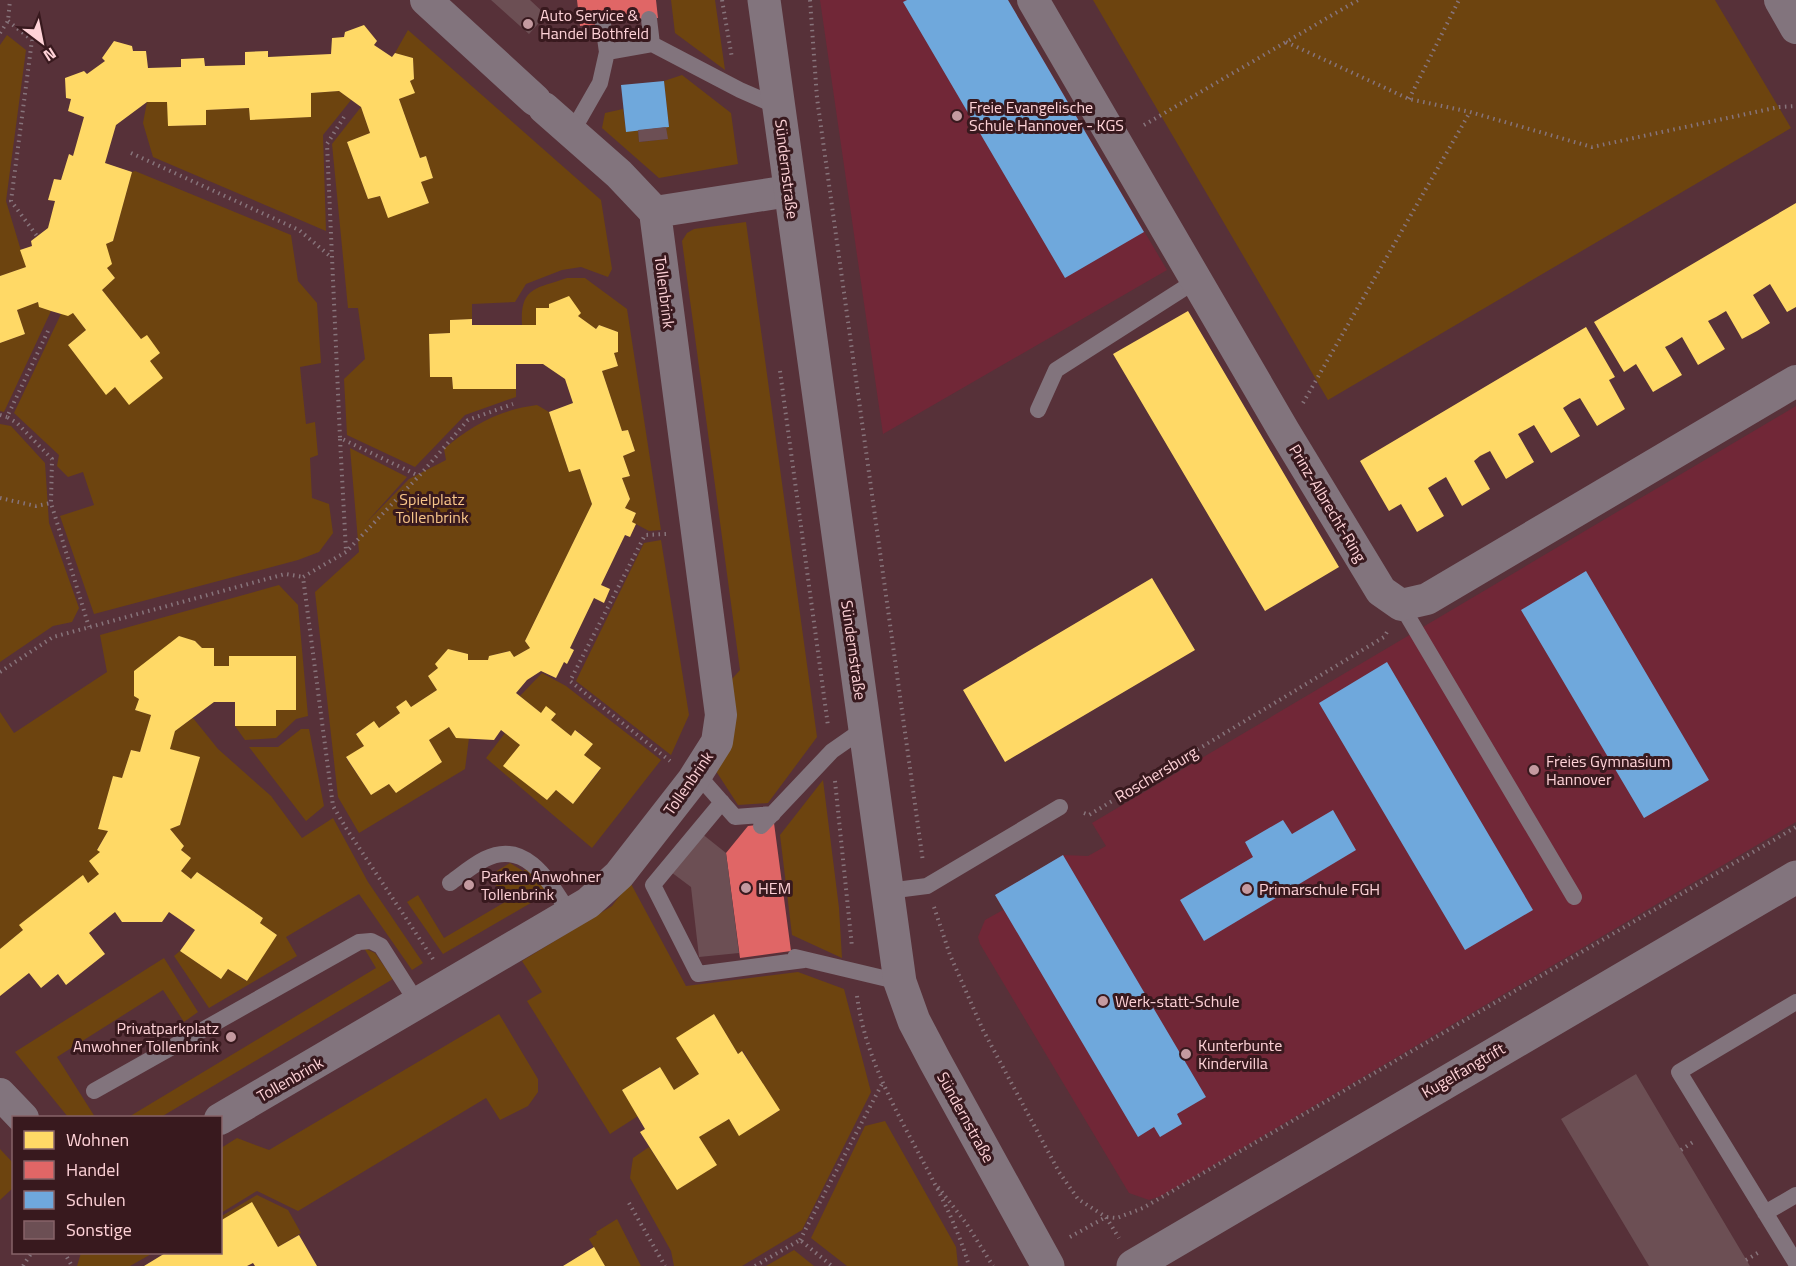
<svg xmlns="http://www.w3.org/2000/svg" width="1796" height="1266" font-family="'Titillium Web',sans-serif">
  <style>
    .built { fill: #712737 }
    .green { fill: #6d440f }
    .homes { fill: #ffd966 }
    .shops { fill: #e06666 }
    .schools { fill: #6fa8dc }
    .building { fill: #6c4f54 }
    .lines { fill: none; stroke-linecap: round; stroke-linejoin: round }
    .path { stroke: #87747b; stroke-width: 4; stroke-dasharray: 1.5 4.5; stroke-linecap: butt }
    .service { stroke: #82747d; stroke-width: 16 }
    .minor { stroke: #82747d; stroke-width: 32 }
    .tertiary { stroke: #82747d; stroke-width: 33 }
    .poi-dot { fill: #c49aa0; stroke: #38191e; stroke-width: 2 }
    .labels { text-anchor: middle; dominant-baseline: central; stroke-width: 6; stroke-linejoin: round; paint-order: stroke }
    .poi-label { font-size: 16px; fill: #fed2d7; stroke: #38191e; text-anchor: start }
    .street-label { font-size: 16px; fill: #fed2d7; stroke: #38191e }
    .park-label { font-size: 16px; fill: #f8c589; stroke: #38191e }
  </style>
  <rect width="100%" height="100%" fill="#573139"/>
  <path class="built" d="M820 0H1008L1167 270 883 434Z
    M1796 406V822L1161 1196 1149 1200 1129 1193 980 944 978 937 985 920 1003 910 995 895 1063 855 1088 856 1106 846 1092 823Z"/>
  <path class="green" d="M671 0H715L725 70 675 33Z
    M1093 0H1715L1791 128 1328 400Z
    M408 30 601 200 612 269 608 277 581 267 562 270 526 284 515 302 472 304V319L451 320 450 333 429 334 430 377H452L453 389H516V397L465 415 415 467 347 435 344 379 365 359 358 308H348L332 144 361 107 370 133 347 142 368 199 380 196 388 217 429 203 421 182 433 178 426 156 420 158 399 99 414 93 410 81 414 79 413 58 395 53Z
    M7 35 26 50 6 201 26 267 0 276V45Z
    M682 75 731 113 738 164 659 178 602 128 605 113 623 109 626 131 638 130 639 142 667 139 666 127H669L664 81Z
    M339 91 351 100 323 135 326 231 153 157 143 123 147 102H167L169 126 206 125V110L249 108 250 119 311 117V93Z
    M135 171 291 235 298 281 317 303 321 363 300 367 306 424 315 422 318 455 310 458 312 498 329 504 333 533 319 552 298 560 94 614 60 516 94 505 83 472 68 477 57 466 59 455 14 413 61 314 73 313 86 330 68 345 106 394 160 353 147 336 141 339 102 290 115 278 107 268 106 244 113 241 132 172Z
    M746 222 817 737 768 803 738 805 714 768 731 680 740 670 682 241 687 233 694 229Z
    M567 278H585L627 309 661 530 649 531 632 522 636 513 625 508 630 499 622 478 630 476 623 456 635 451 628 430 622 431 602 371 618 366 614 353 618 351V332L599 325 596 329 578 316 569 297 549 304V308H536V325H522C520 287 535 289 567 278Z
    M38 302 40 307 51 311 4 412 0 411V343L25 334 17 310Z
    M537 405 549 412 569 472 580 469 592 504 525 641 530 648 514 657 509 651 489 656 488 660H468V654L448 649 436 664 438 668 428 676 437 690 411 707 406 701 397 707 400 713 379 728 374 722 356 733 364 746 346 758 371 795 389 784 396 793 442 762 429 740 449 727 456 738H469L465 769 359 833 338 797 315 592 359 552 350 448 407 477 365 524 409 479 446 460 444 449C472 425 499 410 537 405Z
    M0 424 11 426 45 463 49 523 79 608 72 622 53 626 0 662Z
    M661 540 689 715 671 755 576 681 644 543Z
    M279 585 298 605 308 716 296 719 276 738 245 740 235 726 276 710H296L295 656H229V666H214V648H202L195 641 179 637 139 699 135 710 151 715 140 752 131 750 122 778 113 777 98 828 108 831 97 849 100 852 99 874 88 883 82 876 20 925 23 930 0 949V712L14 733 107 672 100 635Z
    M542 673 566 686 661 760 592 848 486 758 505 733 520 745 504 766 547 800 556 790 573 804 601 769 584 755 593 744 576 730 571 736 551 720 556 714 541 713 520 696Z
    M193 718 218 749 271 796 302 838 333 818 368 882 423 963 412 970 359 894 286 937 297 956 209 1008 174 956 180 951 221 979 228 969 246 981 277 935 260 923 263 918 197 872 191 879 181 871 191 858 181 850 184 846 170 829 180 825 199 758 170 749 175 731Z
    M301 729H309L324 806 306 821 249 747H278Z
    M823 780 839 908 842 958 792 935 780 835Z
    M510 863 523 871 532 865 548 893 443 954 407 902 418 895 444 938 505 902 490 875Z
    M630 882 686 986 798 972 844 989 871 1092 802 1230 742 1266H674L671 1251 630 1178 633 1158 649 1147 677 1190 716 1165 699 1137 729 1119 739 1135 779 1111 743 1051 738 1054 714 1014 699 1074 674 1090 659 1067 622 1090 638 1116 610 1134 527 1001 542 992 522 961 612 906Z
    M364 948 375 953 393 979 161 1117 127 1118 376 968Z
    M164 958 198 1012 184 1022 163 990 57 1057 95 1117H68L15 1052Z
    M499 1014 538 1079V1092L528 1106 500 1120 486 1098 298 1211 257 1191 221 1213V1148L237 1138 269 1150Z
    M885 1121 956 1247 958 1266H847L811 1238 865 1126Z
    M0 1149 14 1164 13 1188 0 1200Z
    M257 1195 288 1210 301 1233 278 1247 252 1203 221 1221 220 1217Z
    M617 1219 641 1266H605L589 1239 597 1234 596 1232Z
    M794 1250 814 1266H766Z
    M81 1253V1252L153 1253 130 1266H77Z"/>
  <path class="homes" d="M364 25 377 41 374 45 392 57 395 53 413 58 414 79 410 81 415 93 399 99 420 158 426 156 433 178 421 182 429 203 388 218 380 196 368 199 347 142 370 133 361 107 339 91 311 93V117L250 120 249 108 206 110V125L168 126 167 102H147L116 125 105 163 132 172 113 241 106 244 112 264 107 268 115 278 102 290 141 339 147 335 160 353 150 361 163 378 129 405 115 387 106 395 68 345 86 330 73 313 68 316 51 311 39 307 38 302 17 310 25 334 0 343V276L26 267 20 250 32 246 31 241 48 228 55 201 48 200 54 179 61 180 69 154 73 156 84 117 68 111 71 99 66 98 65 78 84 71 87 74 105 61 102 58 114 41 132 46 133 51H146L148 68 181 67V59L204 58 205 66 245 65V52L268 51V57L331 54 332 38 344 37 345 32Z
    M1796 203V307L1787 312 1770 284 1753 295 1770 323 1757 331 1742 339 1726 311 1716 317 1708 321 1725 349 1698 365 1682 337 1671 344 1665 347 1682 375 1653 392 1636 364 1624 372 1594 322Z
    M569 296 581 313 578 316 596 329 599 325 618 332V352L614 353 618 366 602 371 622 431 628 430 635 451 623 456 630 476 622 478 630 499 625 508 636 513 632 522 636 524 630 537 625 535 601 585 610 589 604 603 594 598 570 648 574 650 567 664 564 662 556 678 541 671 527 680 516 693 541 713 546 706 556 714 551 720 571 736 575 730 593 744 584 755 601 768 573 804 556 790 547 800 503 766 520 745 501 730 494 740 456 738 449 727 429 740 442 762 396 793 389 784 371 795 346 757 364 746 356 734 374 721 379 728 400 713 396 707 406 700 411 707 437 690 428 676 438 668 435 664 448 649 468 654V660H488L489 656 510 651 514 657 530 648 525 641 592 504 580 469 569 472 549 412 573 403 565 379 543 364H516V389H453L452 377H430L429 334 450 333V320L472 319V325H536V308H549V304Z
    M1188 311 1339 567 1265 611 1113 354Z
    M1586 327 1615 377 1609 380 1625 409 1597 426 1580 398 1572 402 1563 408 1580 436 1551 453 1534 425 1518 434 1534 462 1506 479 1490 451 1480 456 1474 461 1490 489 1462 506 1446 477 1436 483 1428 488 1444 516 1417 532 1401 504 1389 511 1360 461Z
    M1152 578 1195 650 1005 762 963 690Z
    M179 636 195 641 202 648H214V666H229V656H296V710H276V726H235V702H214L175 731 170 749 200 757 180 825 170 829 184 846 181 850 191 858 181 871 191 879 197 872 263 918 260 923 277 935 247 981 228 969 221 979 180 951 195 930 169 912 162 922H122L115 912 89 933 105 954 66 985 58 974 41 988 29 973 0 996V949L23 930 19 925 83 875 88 883 99 874 89 861 100 852 97 850 108 831 98 829 113 776 122 778 131 750 140 752 151 715 135 710 139 699 134 696V671Z
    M714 1014 738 1054 742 1051 780 1110 739 1136 729 1119 699 1137 717 1165 677 1190 640 1132 645 1129 622 1090 660 1067 674 1090 699 1074 676 1038Z
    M252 1202 278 1247 299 1235 317 1266H255L253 1263 247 1266H144L167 1252H220V1221Z
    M594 1247 605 1266H563Z"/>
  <path class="shops" d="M577 0H656L658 18 580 26Z
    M774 823 791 951 740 958 726 853 748 826Z"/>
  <path class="schools" d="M907 0H1008L1144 232 1065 278 903 2Z
    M664 81 669 127 626 132 621 85Z
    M1586 571 1709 780 1644 818 1521 610Z
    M1387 662 1533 910 1465 950 1319 703Z
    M1333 810 1356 850 1204 941 1180 900 1253 857 1245 842 1283 820 1292 834Z
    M1063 855 1206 1097 1177 1114 1182 1124 1160 1137 1154 1127 1138 1137 995 895Z"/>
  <path class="building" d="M491 0H530L546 15 529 34Z
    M666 127 668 139 639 142 638 130Z
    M701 833 726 853 739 953 699 957 691 887 671 872Z
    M1636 1074 1681 1150 1750 1266H1649L1561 1119Z"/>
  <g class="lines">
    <path class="path" d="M722 0 732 58
      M810 0 817 98 923 862
      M8 21 32 40 11 201 37 236
      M0 33 8 21 10 0
      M1286 42 1409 99 1470 112 1592 147 1779 107 1796 106
      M1409 99 1459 0
      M344 117 327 144 340 438 419 476
      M1144 125 1358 0
      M131 153 299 230 331 257
      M48 331 7 417 17 423 52 459 51 503 89 627
      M780 371 828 726
      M1303 403 1470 112
      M0 415 7 417
      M340 439 346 551
      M0 498 36 506 51 503
      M666 534 645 535 570 681 670 761
      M0 672 53 637 285 574 303 577
      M835 781 852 947
      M1084 813 1089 815 1384 637 1387 632
      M934 907 950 955 983 1030 1059 1172 1078 1199 1106 1217 1119 1238
      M433 959 346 828 333 806 303 577 346 552 419 476 468 420 513 404
      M857 996C870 1095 942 1172 969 1266
      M1681 1150 1693 1142
      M938 1187 966 1223 993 1266
      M629 1203 665 1266
      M1070 1237 1106 1217 1117 1218 1143 1208 1796 827
      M800 1240 883 1082
      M64 1252 72 1266
      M1746 1260 1761 1251
      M23 1266 32 1252
      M755 1266 800 1240 832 1266"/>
    <path class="service" d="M649 19 652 44 740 90 779 107
      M603 24 607 52
      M572 132 600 83 607 52 652 44
      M1038 410 1056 370 1197 280
      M1401 605 1574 897
      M697 774 735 817 773 814
      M722 802 653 885 698 974 804 960
      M761 826 832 751 865 728
      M450 883C461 875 473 865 485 859 527 838 551 885 570 914
      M888 891 927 886 1060 807
      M795 957 900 982
      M1796 1002 1679 1072 1796 1263
      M94 1091 359 942 371 941 381 946 418 1004
      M1765 1213 1796 1195"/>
    <path class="minor" d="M426 0 535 100
      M1033 0 1284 431 1381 591 1401 605 1427 599 1796 381
      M1780 0 1796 28
      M544 108 619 174 655 212
      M0 1094 23 1118
      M220 1119 588 903 619 875 693 780 717 742 721 715 655 212 789 191"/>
    <path class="tertiary" d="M764 0 900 982 914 1021 935 1061 1048 1266
      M1133 1266 1796 877"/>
  </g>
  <g class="poi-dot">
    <circle cx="528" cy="24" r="6"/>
    <circle cx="957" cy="116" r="6"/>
    <circle cx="1534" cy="770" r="6"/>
    <circle cx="469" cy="885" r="6"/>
    <circle cx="746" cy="888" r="6"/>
    <circle cx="1247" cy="889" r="6"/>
    <circle cx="1103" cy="1001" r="6"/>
    <circle cx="231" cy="1037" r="6"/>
    <circle cx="1186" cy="1054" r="6"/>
  </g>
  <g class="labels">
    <g class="poi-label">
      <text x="540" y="15">Auto Service &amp;<tspan x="540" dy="18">Handel Bothfeld</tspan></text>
      <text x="969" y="107">Freie Evangelische<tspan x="969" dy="18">Schule Hannover - KGS</tspan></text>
      <text x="1546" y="761">Freies Gymnasium<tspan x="1546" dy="18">Hannover</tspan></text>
      <text x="481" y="876">Parken Anwohner<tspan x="481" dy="18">Tollenbrink</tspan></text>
      <text x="758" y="888">HEM</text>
      <text x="1259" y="889">Primarschule FGH</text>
      <text x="1115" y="1001">Werk-statt-Schule</text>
      <text x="219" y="1028" text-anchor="end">Privatparkplatz<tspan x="219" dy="18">Anwohner Tollenbrink</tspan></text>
      <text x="1198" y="1045">Kunterbunte<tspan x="1198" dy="18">Kindervilla</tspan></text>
    </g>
    <g class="street-label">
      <text transform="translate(787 169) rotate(83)">Sündernstraße</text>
      <text transform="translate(665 292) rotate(83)">Tollenbrink</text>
      <text transform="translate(1328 503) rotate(59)">Prinz-Albrecht-Ring</text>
      <text transform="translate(854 650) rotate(82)">Sündernstraße</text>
      <text transform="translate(1156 774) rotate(-31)">Roschersburg</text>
      <text transform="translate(688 783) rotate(-55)">Tollenbrink</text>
      <text transform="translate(1463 1070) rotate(-30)">Kugelfangtrift</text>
      <text transform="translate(290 1079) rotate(-30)">Tollenbrink</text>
      <text transform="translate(966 1117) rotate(61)">Sündernstraße</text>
    </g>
    <g class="park-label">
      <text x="432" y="499">Spielplatz<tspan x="432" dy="18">Tollenbrink</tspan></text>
    </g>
  </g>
  <rect x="12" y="1116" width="210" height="138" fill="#38191e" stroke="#876368" stroke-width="1.5"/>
  <rect x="24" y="1131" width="30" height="18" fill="#ffd966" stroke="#876368" stroke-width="1.5"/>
  <text x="66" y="1146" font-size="18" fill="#fed2d7">Wohnen</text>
  <rect x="24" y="1161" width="30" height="18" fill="#e06666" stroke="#876368" stroke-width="1.5"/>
  <text x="66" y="1176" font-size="18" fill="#fed2d7">Handel</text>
  <rect x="24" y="1191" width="30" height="18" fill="#6fa8dc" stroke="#876368" stroke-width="1.5"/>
  <text x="66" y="1206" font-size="18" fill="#fed2d7">Schulen</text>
  <rect x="24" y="1221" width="30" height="18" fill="#6c4f54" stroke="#876368" stroke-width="1.5"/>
  <text x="66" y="1236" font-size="18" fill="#fed2d7">Sonstige</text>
  <g transform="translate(42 42) rotate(148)" stroke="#38191e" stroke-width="4.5" paint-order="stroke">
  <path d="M0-4.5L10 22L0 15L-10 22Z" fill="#fed2d7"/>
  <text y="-9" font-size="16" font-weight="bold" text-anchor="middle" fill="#fed2d7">N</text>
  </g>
</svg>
